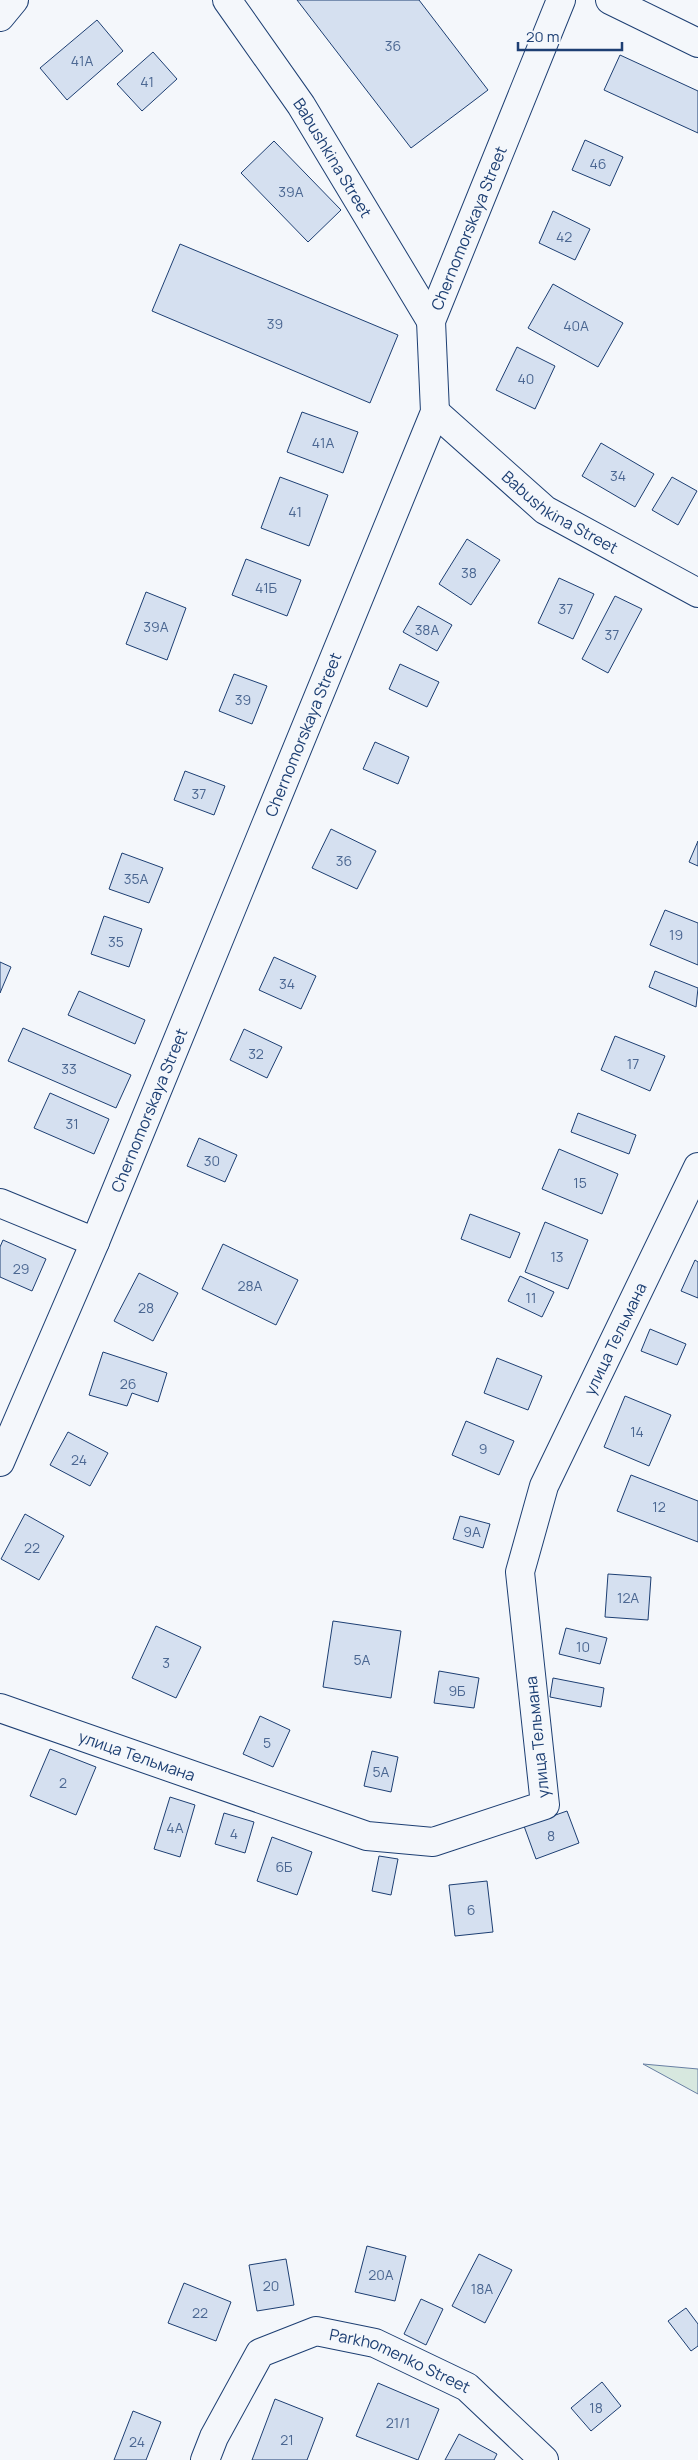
<svg xmlns="http://www.w3.org/2000/svg" width="698" height="2460" font-family="Manrope,sans-serif">
  <style>
    .green { fill: #d7e8df; stroke: #687fa3 }
    .building { fill: #d5e0f0; stroke: #1d3f73 }
    .lines { fill: none; stroke-linecap: round; stroke-linejoin: round }
    .minor-casing { stroke: #1d3f73; stroke-width: 30 }
    .minor { stroke: #f4f7fb; stroke-width: 28 }
    .labels { text-anchor: middle; dominant-baseline: central; stroke-width: 4; stroke-linejoin: round; paint-order: stroke }
    .number-label { font-size: 14px; fill: #4b6792 }
    .street-label { font-size: 16px; fill: #1d3f73; stroke: #f4f7fb }
  </style>
  <rect width="100%" height="100%" fill="#f4f7fb"/>
  <path class="green" d="M643 2064 698 2069V2094Z"/>
  <path class="building" d="M297 0H419L488 90 411 148Z
    M97 20 123 51 67 100 40 68Z
    M153 52 177 79 142 111 117 84Z
    M620 55 698 91V133L604 90Z
    M585 140 623 157 610 186 572 170Z
    M274 141 341 210 308 242 241 173Z
    M553 211 590 229 575 260 539 243Z
    M180 244 398 335 370 403 152 311Z
    M553 284 623 323 598 367 528 328Z
    M517 347 555 366 535 409 496 390Z
    M302 412 358 432 343 473 287 452Z
    M601 443 654 474 635 507 582 476Z
    M280 477 328 495 309 546 261 528Z
    M672 477 697 491 678 525 652 510Z
    M467 539 500 560 471 605 439 584Z
    M246 559 301 580 287 616 232 595Z
    M559 578 594 594 573 639 538 623Z
    M146 592 186 608 167 660 126 644Z
    M615 596 642 609 608 673 582 659Z
    M418 606 452 625 437 651 403 632Z
    M400 664 439 682 427 707 389 689Z
    M234 674 267 686 252 724 219 711Z
    M375 742 409 757 398 784 363 769Z
    M185 771 225 786 214 815 174 800Z
    M331 829 376 851 357 889 312 868Z
    M698 841V866L689 862Z
    M122 853 163 868 149 903 109 889Z
    M665 910 698 923V965L650 945Z
    M104 916 142 929 129 967 91 954Z
    M274 957 316 976 301 1009 259 990Z
    M0 962 11 967 0 993Z
    M655 971 698 988 696 1007 649 987Z
    M79 991 145 1020 135 1044 68 1015Z
    M23 1028 131 1075 116 1108 8 1061Z
    M244 1029 282 1047 267 1078 230 1060Z
    M615 1036 665 1056 650 1091 601 1070Z
    M50 1093 109 1119 94 1154 34 1128Z
    M578 1113 636 1135 629 1154 571 1132Z
    M199 1138 237 1155 225 1182 187 1166Z
    M559 1149 618 1174 602 1214 542 1189Z
    M470 1214 520 1233 510 1258 461 1239Z
    M545 1222 588 1240 568 1289 525 1272Z
    M3 1240 46 1259 32 1291 0 1277V1247Z
    M223 1244 298 1280 276 1325 202 1289Z
    M695 1260 698 1262V1298L681 1291Z
    M139 1273 178 1293 153 1341 114 1321Z
    M520 1276 554 1292 542 1317 508 1301Z
    M650 1329 686 1344 677 1365 641 1351Z
    M103 1352 167 1373 158 1402 132 1393 127 1406 89 1395Z
    M497 1358 542 1376 528 1410 484 1393Z
    M625 1396 671 1415 649 1466 604 1447Z
    M466 1421 514 1441 499 1475 452 1455Z
    M68 1432 108 1453 90 1486 50 1465Z
    M631 1475 698 1501V1542L617 1511Z
    M25 1514 64 1536 39 1580 1 1559Z
    M460 1516 490 1524 483 1548 453 1539Z
    M608 1574 651 1577 648 1620 605 1617Z
    M333 1621 401 1631 391 1698 323 1687Z
    M156 1626 201 1647 176 1698 132 1678Z
    M566 1628 607 1638 600 1664 559 1654Z
    M439 1671 479 1678 474 1708 434 1703Z
    M553 1678 604 1688 601 1707 550 1697Z
    M260 1716 290 1730 273 1767 243 1754Z
    M50 1749 96 1767 76 1815 30 1796Z
    M372 1751 398 1757 391 1792 364 1786Z
    M170 1797 195 1805 180 1857 154 1849Z
    M567 1811 579 1843 536 1859 524 1826Z
    M224 1813 254 1822 245 1853 215 1844Z
    M272 1837 312 1852 297 1895 257 1881Z
    M379 1856 398 1859 391 1895 372 1891Z
    M487 1881 493 1932 455 1936 449 1885Z
    M367 2246 406 2256 395 2301 355 2292Z
    M479 2254 512 2270 485 2323 452 2306Z
    M286 2259 294 2305 257 2311 249 2265Z
    M184 2283 231 2302 216 2341 168 2323Z
    M421 2299 443 2309 426 2345 404 2334Z
    M686 2308 698 2324V2346L691 2351 668 2321Z
    M602 2382 621 2406 591 2431 571 2408Z
    M378 2383 439 2409 418 2460 356 2436Z
    M275 2399 323 2418 307 2460H252Z
    M133 2411 161 2422 146 2460H114Z
    M459 2434 497 2454 494 2460H445Z"/>
  <g class="lines">
    <defs>
      <g id="minor">
        <path id="s1" d="M227 0 301 105 431 321"/>
        <path d="M610 0 698 43"/>
        <path d="M0 17 14 0"/>
        <path id="s2" d="M435 412 545 510 698 593"/>
        <path d="M0 1203 95 1242"/>
        <path id="s3" d="M0 1462 95 1242 435 412 431 321 561 0"/>
        <path id="s4" d="M0 1708 367 1836 433 1842 545 1805 520 1572 544 1486 698 1167"/>
        <path id="s5" d="M205 2460 214 2437 260 2353 316 2331 375 2343 467 2387 544 2460"/>
      </g>
    </defs>
    <use href="#minor" class="minor-casing"/>
    <use href="#minor" class="minor"/>
  </g>
  <g class="labels">
    <g class="number-label">
      <text x="393" y="45">36</text>
      <text x="82" y="60">41А</text>
      <text x="147" y="81">41</text>
      <text x="598" y="163">46</text>
      <text x="291" y="191">39А</text>
      <text x="564" y="236">42</text>
      <text x="275" y="323">39</text>
      <text x="576" y="325">40А</text>
      <text x="526" y="378">40</text>
      <text x="323" y="442">41А</text>
      <text x="618" y="475">34</text>
      <text x="295" y="511">41</text>
      <text x="469" y="572">38</text>
      <text x="266" y="587">41Б</text>
      <text x="566" y="608">37</text>
      <text x="156" y="626">39А</text>
      <text x="427" y="629">38А</text>
      <text x="612" y="634">37</text>
      <text x="243" y="699">39</text>
      <text x="199" y="793">37</text>
      <text x="344" y="860">36</text>
      <text x="136" y="878">35А</text>
      <text x="676" y="934">19</text>
      <text x="116" y="941">35</text>
      <text x="287" y="983">34</text>
      <text x="256" y="1053">32</text>
      <text x="633" y="1063">17</text>
      <text x="69" y="1068">33</text>
      <text x="72" y="1123">31</text>
      <text x="212" y="1160">30</text>
      <text x="580" y="1182">15</text>
      <text x="557" y="1256">13</text>
      <text x="21" y="1268">29</text>
      <text x="250" y="1285">28А</text>
      <text x="531" y="1297">11</text>
      <text x="146" y="1307">28</text>
      <text x="128" y="1383">26</text>
      <text x="637" y="1431">14</text>
      <text x="483" y="1448">9</text>
      <text x="79" y="1459">24</text>
      <text x="659" y="1506">12</text>
      <text x="472" y="1531">9А</text>
      <text x="32" y="1547">22</text>
      <text x="628" y="1597">12А</text>
      <text x="583" y="1646">10</text>
      <text x="362" y="1659">5А</text>
      <text x="166" y="1662">3</text>
      <text x="457" y="1690">9Б</text>
      <text x="267" y="1742">5</text>
      <text x="381" y="1771">5А</text>
      <text x="63" y="1782">2</text>
      <text x="175" y="1827">4А</text>
      <text x="234" y="1833">4</text>
      <text x="551" y="1835">8</text>
      <text x="284" y="1866">6Б</text>
      <text x="471" y="1909">6</text>
      <text x="381" y="2274">20А</text>
      <text x="271" y="2285">20</text>
      <text x="482" y="2288">18А</text>
      <text x="200" y="2312">22</text>
      <text x="596" y="2407">18</text>
      <text x="398" y="2422">21/1</text>
      <text x="287" y="2439">21</text>
      <text x="137" y="2441">24</text>
    </g>
    <g class="street-label">
      <text stroke="none"><textPath href="#s1" startOffset="190">Babushkina Street</textPath></text>
      <text stroke="none"><textPath href="#s3" startOffset="1328">Chernomorskaya Street</textPath></text>
      <text stroke="none"><textPath href="#s2" startOffset="161">Babushkina Street</textPath></text>
      <text stroke="none"><textPath href="#s3" startOffset="788">Chernomorskaya Street</textPath></text>
      <text stroke="none"><textPath href="#s3" startOffset="382">Chernomorskaya Street</textPath></text>
      <text stroke="none"><textPath href="#s4" startOffset="1060">улица Тельмана</textPath></text>
      <text transform="translate(537 1737) rotate(-96)">улица Тельмана</text>
      <text stroke="none"><textPath href="#s4" startOffset="145">улица Тельмана</textPath></text>
      <text stroke="none"><textPath href="#s5" startOffset="270">Parkhomenko Street</textPath></text>
    </g>
  </g>
  <path d="M518 42v8h104v-8" fill="none" stroke="#1d3f73" stroke-width="2.5"/>
  <text x="526" y="42" font-size="15" fill="#1d3f73" stroke="#f4f7fb" stroke-width="4" paint-order="stroke">20 m</text>
</svg>
